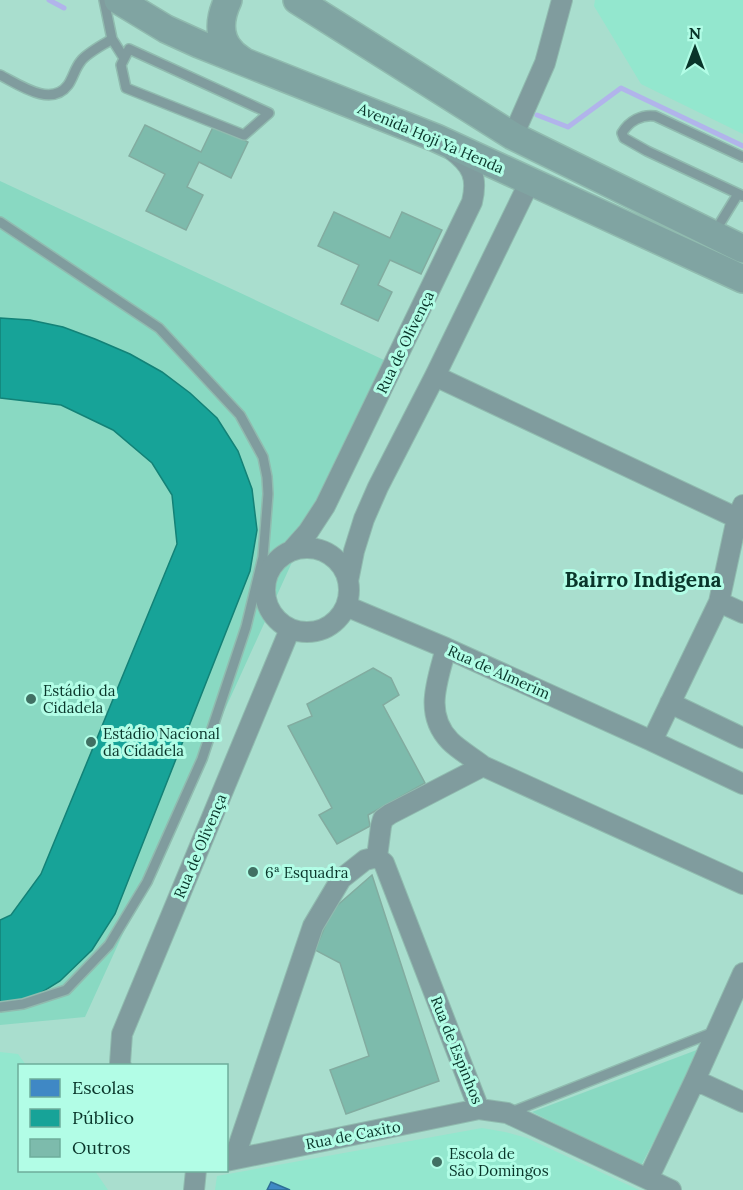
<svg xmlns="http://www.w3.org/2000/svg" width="743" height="1190" font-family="Lora,serif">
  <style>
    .built { fill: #93e7ce }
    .green { fill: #89d9c2 }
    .schools { fill: #3f88c5; stroke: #2f6f96; stroke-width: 1.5 }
    .public { fill: #17a398; stroke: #138277; stroke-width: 1.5 }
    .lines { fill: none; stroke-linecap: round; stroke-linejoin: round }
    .stream { stroke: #b1b4eb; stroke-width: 5 }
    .building { fill: #7dbbac; stroke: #82aca0; stroke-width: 1.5 }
    .service-casing { stroke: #90bbaf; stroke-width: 12 }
    .minor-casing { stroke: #90bbaf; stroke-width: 22 }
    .secondary-casing { stroke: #90bbaf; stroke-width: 30 }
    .service { stroke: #809c9e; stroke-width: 9 }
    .minor { stroke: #809c9e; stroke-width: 20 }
    .secondary { stroke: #80a4a2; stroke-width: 27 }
    .poi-dot { fill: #417063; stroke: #b2fde6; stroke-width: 2 }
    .labels { text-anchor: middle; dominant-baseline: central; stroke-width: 6; stroke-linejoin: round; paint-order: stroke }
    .street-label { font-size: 15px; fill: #09352a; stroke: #b2fde6 }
    .poi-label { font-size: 15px; fill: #09352a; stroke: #b2fde6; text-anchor: start }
    .district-label { font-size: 21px; font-weight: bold; fill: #09352a; stroke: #b2fde6 }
  </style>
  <rect width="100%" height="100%" fill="#a9dece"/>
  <path class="built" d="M595 0H743V134L641 84 594 6Z
    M0 1052 18 1054 26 1065 20 1066V1170L95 1171 108 1190H0Z
    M482 1128 505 1132 527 1138 639 1190H215L217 1176Z"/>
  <path class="green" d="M0 181 384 360 85 1017 0 1025Z
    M702 1048 641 1166 532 1112Z"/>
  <path class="schools" d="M271 1182 290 1190H267Z"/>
  <path class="public" d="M0 318 30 320 63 327 95 339 130 354 162 372 190 393 217 418 238 451 252 489 257 530 250 571 115 914 92 950 60 981 23 1004 0 1012V920L11 915 41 874 177 544 172 495 152 463 113 430 61 405 0 398Z"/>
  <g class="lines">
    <path class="stream" d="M49 0 64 8
      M537 115 568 127 621 88 743 146"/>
  </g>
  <path class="building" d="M145 125 201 152 214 125 248 142 231 178 199 162 187 187 203 195 186 230 146 211 165 174 129 156Z
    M334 212 390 238 402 212 442 230 421 274 390 260 378 285 392 292 378 321 341 304 359 265 318 246Z
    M373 668 391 678 399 695 383 705 425 783 368 815 370 826 337 844 319 815 332 808 288 726 312 716 307 704Z
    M372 875 439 1081 346 1114 330 1070 369 1056 340 963 315 950 332 910Z"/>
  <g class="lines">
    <defs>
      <path id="service" d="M104 0 112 39 124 58
        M129 49 269 113 244 135 126 88 121 65Z
        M0 75C18 84 51 108 68 85 73 78 75 68 81 61 87 53 103 45 112 39
        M743 157 655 116C642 114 629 121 622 133L624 138 647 151 743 196
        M0 222 159 328 240 415 263 457 267 477 268 494 263 557 246 627 202 759 147 882 109 945 66 990 23 1004 0 1007
        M714 233 738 194
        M509 1113 714 1032"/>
      <path id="minor" d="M513 136 545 63 562 0
        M435 376 737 518
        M743 505 737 518 719 602 652 741 743 784
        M265 590a42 42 0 1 1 84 0a42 42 0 1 1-84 0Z
        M292 550 308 532 325 506 472 202C478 177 472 165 452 150
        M348 581 354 551 364 519 378 487 435 376 530 181
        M719 602 743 613
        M346 606 446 648 652 741
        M446 648C438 680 423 713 450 741 459 750 473 758 483 766
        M670 703 743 738
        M377 857 381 826 383 819 390 814 483 766 743 884
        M377 857 384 863 479 1109
        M121 1066 120 1063 122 1034 290 629
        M695 1080 743 1102
        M234 1159 313 926 341 879 365 860 377 857
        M226 1161 479 1109 507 1113 671 1190
        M648 1179 695 1080 743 973
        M194 1190 196 1170"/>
      <path id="secondary" d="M118 0 166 29 199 44 436 138 743 279
        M228 0C220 17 217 36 231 51 234 55 239 58 243 61
        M297 0 513 136 743 249"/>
    </defs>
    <use href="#service" class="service-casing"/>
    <use href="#minor" class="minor-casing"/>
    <use href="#secondary" class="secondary-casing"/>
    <use href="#service" class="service"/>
    <use href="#minor" class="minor"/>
    <use href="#secondary" class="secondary"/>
  </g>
  <g class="poi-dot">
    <circle cx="31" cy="699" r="6"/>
    <circle cx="91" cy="742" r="6"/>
    <circle cx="253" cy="872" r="6"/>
    <circle cx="437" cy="1162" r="6"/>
  </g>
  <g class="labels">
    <g class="street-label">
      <text transform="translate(431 138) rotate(23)">Avenida Hoji Ya Henda</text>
      <text transform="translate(405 342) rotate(-64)">Rua de Olivença</text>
      <text transform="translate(499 672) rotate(24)">Rua de Almerim</text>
      <text transform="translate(200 846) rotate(-67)">Rua de Olivença</text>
      <text transform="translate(457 1050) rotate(68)">Rua de Espinhos</text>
      <text transform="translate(353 1135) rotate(-11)">Rua de Caxito</text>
    </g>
    <g class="poi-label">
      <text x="43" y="690">Estádio da<tspan x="43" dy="17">Cidadela</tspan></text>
      <text x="103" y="733">Estádio Nacional<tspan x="103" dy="17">da Cidadela</tspan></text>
      <text x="265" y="872">6ª Esquadra</text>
      <text x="449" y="1153">Escola de<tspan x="449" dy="17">São Domingos</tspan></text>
    </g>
    <g class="district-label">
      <text x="643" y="579">Bairro Indigena</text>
    </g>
  </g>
  <rect x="18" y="1064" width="210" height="108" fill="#b2fde6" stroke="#6ead9b" stroke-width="1.5"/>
  <rect x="30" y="1079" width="30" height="18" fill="#3f88c5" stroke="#6ead9b" stroke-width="1.5"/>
  <text x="72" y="1094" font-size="18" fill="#09352a">Escolas</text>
  <rect x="30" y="1109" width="30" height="18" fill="#17a398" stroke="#6ead9b" stroke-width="1.5"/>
  <text x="72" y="1124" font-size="18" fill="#09352a">Público</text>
  <rect x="30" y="1139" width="30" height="18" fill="#7dbbac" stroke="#6ead9b" stroke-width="1.5"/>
  <text x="72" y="1154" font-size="18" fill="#09352a">Outros</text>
  <g transform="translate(695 48)" stroke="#b2fde6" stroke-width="4.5" paint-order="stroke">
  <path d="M0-4.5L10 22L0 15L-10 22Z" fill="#09352a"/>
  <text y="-9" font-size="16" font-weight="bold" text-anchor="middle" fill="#09352a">N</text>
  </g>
</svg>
